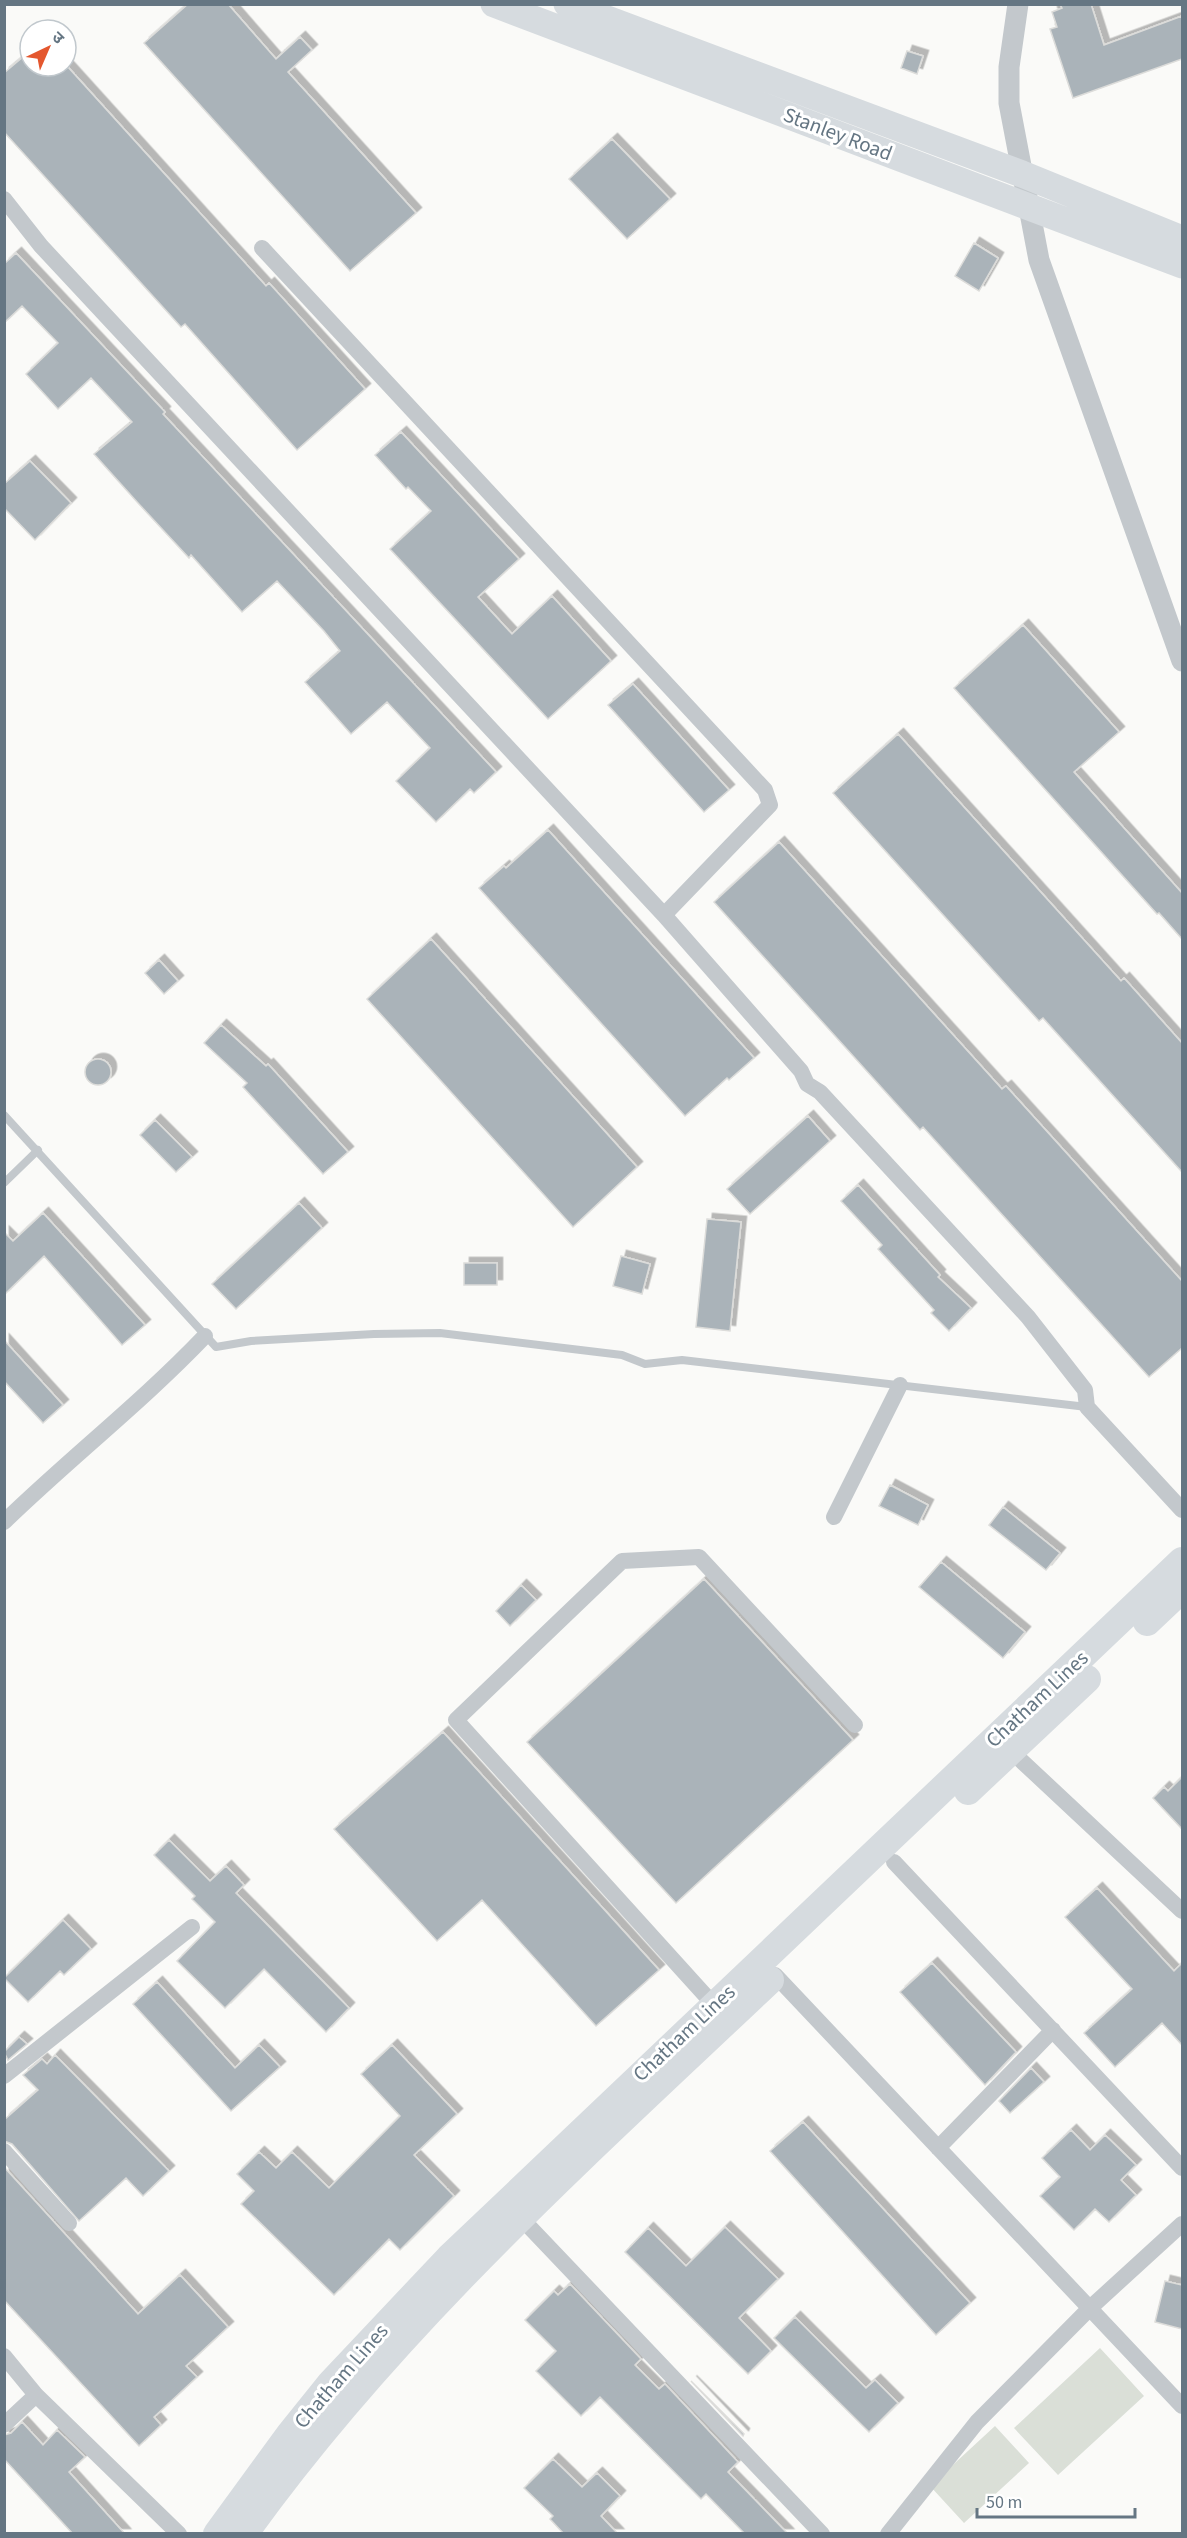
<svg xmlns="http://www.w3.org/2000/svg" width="1187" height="2538" font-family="'Source Sans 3','Noto Sans Devanagari',sans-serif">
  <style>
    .green { fill: #dadfd7 }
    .building { fill: #aab3b9; stroke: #dcdcda; stroke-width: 1.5; filter: url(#shadow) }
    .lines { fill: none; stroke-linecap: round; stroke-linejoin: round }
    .service { stroke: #c3c8cc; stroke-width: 8 }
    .minor { stroke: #c3c8cc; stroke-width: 16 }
    .tertiary { stroke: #c3c8cc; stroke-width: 21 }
    .primary { stroke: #d6dbdf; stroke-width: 27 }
    .trunk { stroke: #d6dbdf; stroke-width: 28 }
    .labels { text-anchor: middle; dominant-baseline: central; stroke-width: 6; stroke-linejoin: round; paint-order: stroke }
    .street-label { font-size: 21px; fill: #657683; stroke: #fff }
  </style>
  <defs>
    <filter id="shadow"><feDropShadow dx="5.5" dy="-5.5" stdDeviation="0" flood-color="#0004"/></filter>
  </defs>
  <rect width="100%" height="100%" fill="#fafaf8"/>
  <path class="green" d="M1100 2348 1144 2396 1058 2475 1014 2428Z
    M995 2426 1029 2463 964 2523 930 2486Z"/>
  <path class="building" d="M188 4H228L276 59 300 37 312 50 288 72 416 213 350 271 144 43Z
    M1060 4H1091L1104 45 1182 16V59L1073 98 1050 29 1057 27 1052 12 1062 8Z
    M30 51V66H67L266 286 269 283 365 389 297 450 185 324 181 327 4 132V73Z
    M907 51 923 56 917 74 901 68Z
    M612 139 670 199 627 239 569 179Z
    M974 243 998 258 979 291 955 276Z
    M16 253 165 412 163 414 496 772 474 793 470 789 436 822 396 781 430 748 387 702 351 734 305 682 340 651 324 631 277 581 242 612 191 555 189 558 138 503 94 454 132 422 91 378 58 409 26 374 58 343 22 306 4 323V264Z
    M401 432 519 559 478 597 512 634 552 596 611 661 548 719 390 549 431 511 408 487 406 489 375 455Z
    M30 461 71 503 35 540 4 508V484Z
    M1023 625 1119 732 1074 772 1182 893V939L1159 913 1157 914 954 688Z
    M633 684 729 790 704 812 608 705Z
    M898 734 1121 981 1124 978 1182 1043V1172L1043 1018 1039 1021 833 793Z
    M548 830 754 1058 729 1080 727 1078 685 1116 479 888 504 866 506 868Z
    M779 842 1002 1089 1006 1086 1182 1281V1348L1149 1377 923 1127 920 1130 714 902Z
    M431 939 637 1167 573 1227 367 999Z
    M159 960 178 981 164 994 145 973Z
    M221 1025 266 1066 268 1064 348 1152 323 1174 243 1087 247 1083 204 1043Z
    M85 1072a13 13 0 1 1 26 0a13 13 0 1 1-26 0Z
    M808 1116 830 1141 750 1214 727 1189Z
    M155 1120 192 1157 176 1172 140 1135Z
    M858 1185 940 1275 938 1277 971 1308 949 1331 931 1313 934 1310 878 1249 882 1245 841 1201Z
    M299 1203 322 1228 236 1309 212 1284Z
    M43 1213 145 1325 122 1345 44 1256 4 1295V1232L13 1241Z
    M707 1219 741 1222 730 1331 696 1327Z
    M621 1256 650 1264 642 1294 613 1286Z
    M464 1263H497V1285H464Z
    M4 1340 63 1405 43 1423 4 1381Z
    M890 1485 928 1505 918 1525 879 1506Z
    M1003 1507 1060 1553 1046 1570 989 1525Z
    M941 1562 1025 1632 1003 1658 919 1587Z
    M704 1579 853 1740 676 1903 527 1742Z
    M521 1585 536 1600 510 1626 496 1611Z
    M443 1732 659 1970 596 2026 482 1900 437 1941 334 1829Z
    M1182 1777V1829L1153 1798 1164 1787 1168 1791Z
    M169 1840 210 1881 226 1866 244 1885 236 1893 349 2008 326 2032 264 1969 225 2008 177 1961 215 1922 192 1899 195 1896 154 1855Z
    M1097 1888 1174 1971 1182 1963V2045L1162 2023 1115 2067 1084 2033 1132 1989 1065 1917Z
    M63 1920 91 1949 64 1975 60 1971 28 2002 4 1978Z
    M932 1963 1016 2052 985 2085 900 1992Z
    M157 1982 235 2068 259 2045 280 2067 231 2111 133 2004Z
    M19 2037 27 2044 8 2060 4 2052Z
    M392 2045 457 2114 414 2155 454 2196 400 2250 389 2239 334 2295 241 2204 254 2191 237 2174 259 2152 276 2168 292 2152 329 2188 400 2116 361 2074Z
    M55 2055 169 2171 143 2196 126 2178 79 2221 12 2144 4 2141V2120L38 2090 23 2075 42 2059 47 2064Z
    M1031 2068 1044 2082 1010 2113 999 2101Z
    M803 2122 970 2303 936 2335 770 2151Z
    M1071 2130 1090 2150 1105 2135 1136 2165 1121 2180 1136 2195 1109 2222 1095 2209 1074 2230 1040 2196 1060 2177 1042 2158Z
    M4 2167 138 2314 180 2275 228 2327 186 2366 197 2377 154 2417 161 2425 139 2446 4 2300Z
    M725 2227 778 2279 739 2318 771 2351 748 2374 625 2252 648 2228 686 2266Z
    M1165 2281 1182 2285V2329L1155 2322Z
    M570 2284 641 2359 635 2365 659 2389 665 2384 738 2462 728 2472 788 2534H745L706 2494 701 2499 600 2397 581 2416 536 2371 556 2351 525 2320 554 2291 558 2295Z
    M795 2317 866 2388 875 2380 898 2403 869 2432 774 2338Z
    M691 2381 744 2434 743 2436Z
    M22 2422 43 2445 57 2430 85 2457 69 2472 125 2534H73L4 2459V2435L11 2433Z
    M553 2459 582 2487 597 2473 620 2496 601 2516 618 2534H564L550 2519 553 2516 524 2488Z"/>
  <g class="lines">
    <path class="service" d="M4 1115 216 1347 251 1341 374 1334 440 1333 622 1355 645 1364 682 1360 1087 1407
      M4 1183 38 1150"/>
    <path class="minor" d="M4 199 41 246 664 915 801 1071 807 1084 820 1092 1028 1317 1085 1390 1087 1407 1182 1510
      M262 248 765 790 770 805 664 915
      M834 1517 900 1385
      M4 1522C70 1458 142 1402 205 1336
      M1011 1751 1182 1911
      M894 1862 1182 2168
      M775 1975 1182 2406
      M714 2005 456 1720 622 1561 699 1557 855 1725
      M4 2076 192 1927
      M938 2148 1053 2030
      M4 2151 69 2223
      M521 2218 822 2534
      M4 2356 36 2395 179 2534
      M4 2425 36 2395
      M888 2534 977 2422 1090 2308 1182 2224"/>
    <path class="tertiary" d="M1018 4 1009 67V103L1039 260 1182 661"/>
    <path class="primary" d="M494 4 1182 265
      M567 4 1022 174 1182 239"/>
    <path class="trunk" d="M1147 1622 1182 1589
      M968 1791 1087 1679
      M217 2534 290 2434 331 2383 449 2258 1182 1561
      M244 2534C393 2326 585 2155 770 1980"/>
  </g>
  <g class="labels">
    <g class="street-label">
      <text transform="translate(838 134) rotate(21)">Stanley Road</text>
      <text transform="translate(1037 1699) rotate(-43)">Chatham Lines</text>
      <text transform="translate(684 2033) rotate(-43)">Chatham Lines</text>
      <text transform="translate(341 2376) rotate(-49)">Chatham Lines</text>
    </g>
  </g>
  <rect width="1187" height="2538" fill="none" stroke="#657683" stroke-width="12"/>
  <g transform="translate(48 48) rotate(44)"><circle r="28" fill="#ffffff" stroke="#c1c8cd" stroke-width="1.5"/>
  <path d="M0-4.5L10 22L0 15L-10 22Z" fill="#e4572e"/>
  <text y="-9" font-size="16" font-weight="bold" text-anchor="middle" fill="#657683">उ</text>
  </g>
  <path d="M977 2508v9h158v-9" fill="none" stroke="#657683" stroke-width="3"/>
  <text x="986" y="2508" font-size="18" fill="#657683" stroke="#ffffff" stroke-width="4.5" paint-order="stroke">50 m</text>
</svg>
